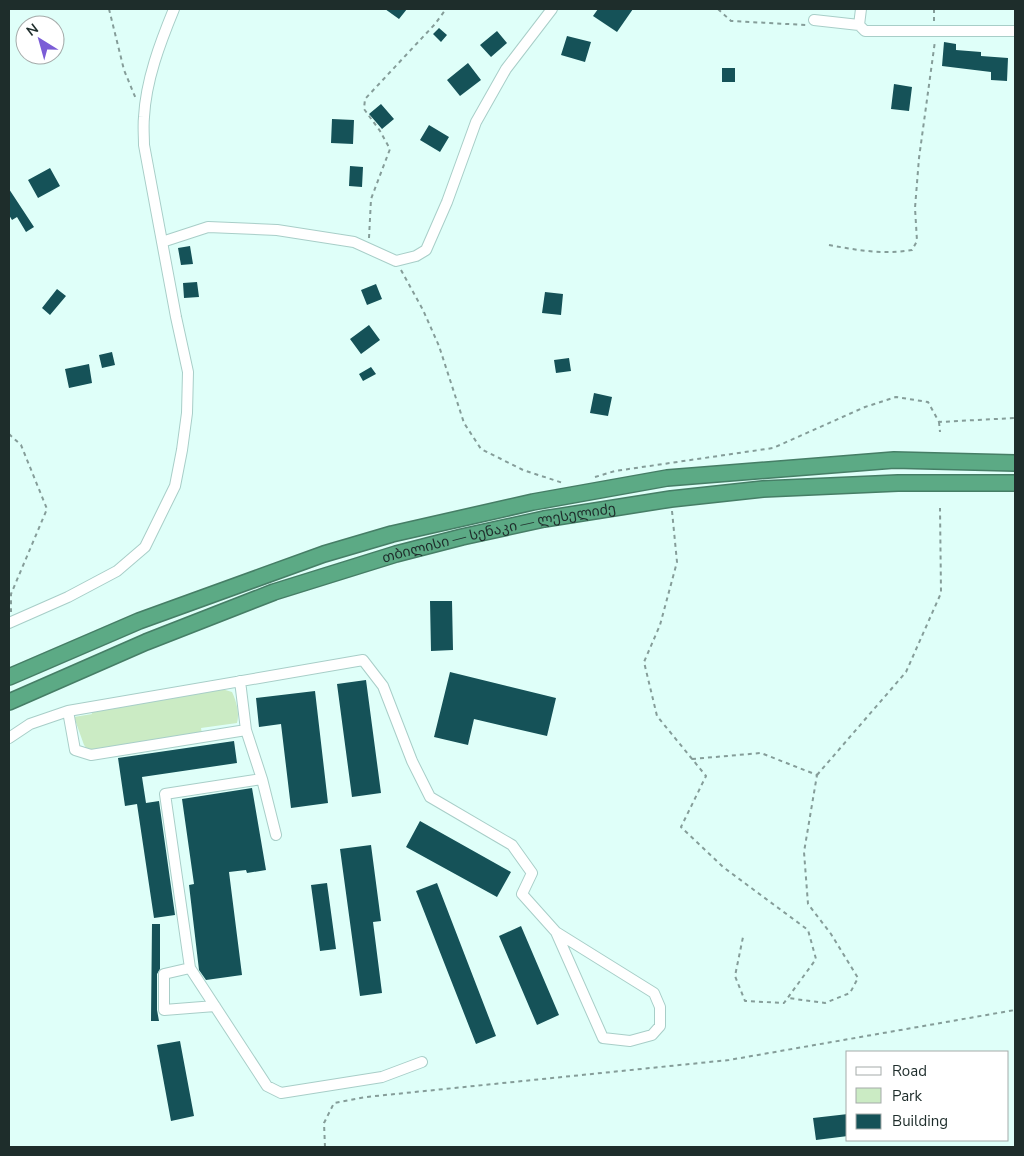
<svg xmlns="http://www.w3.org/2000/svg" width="1024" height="1156" font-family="'Nunito Sans','Noto Sans Georgian',sans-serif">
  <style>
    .green { fill: #cbebc4 }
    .building { fill: #155258 }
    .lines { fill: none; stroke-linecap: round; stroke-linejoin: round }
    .minor-casing { stroke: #a8cec8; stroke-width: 12 }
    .highway-casing { stroke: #467e66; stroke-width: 18 }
    .path { stroke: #859d99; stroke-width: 2; stroke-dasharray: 4 4; stroke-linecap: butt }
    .minor { stroke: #fff; stroke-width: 10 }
    .highway { stroke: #5caa85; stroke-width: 15 }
    .labels { text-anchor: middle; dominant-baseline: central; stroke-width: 5; stroke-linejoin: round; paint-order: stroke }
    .street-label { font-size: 14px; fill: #1e2d2b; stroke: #fff }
  </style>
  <rect width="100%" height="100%" fill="#dffff9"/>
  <path class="green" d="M222 689 232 692C236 700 240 714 237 723L201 728 202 734 88 750 84 745 74 717 92 714 91 710Z"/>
  <path class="building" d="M385 9H407L399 19Z
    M598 9H633L617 32 593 16Z
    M439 28 447 35 441 42 433 34Z
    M497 31 507 43 491 57 480 45Z
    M567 36 591 42 585 62 561 55Z
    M944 42 956 44V50L981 52V56L1008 58 1007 81 991 80V72L942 66Z
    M468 63 481 80 460 96 447 80Z
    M722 68H735V82H722Z
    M894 84 912 87 909 111 891 109Z
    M381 104 394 119 382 129 369 114Z
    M332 119 354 120 353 144 331 143Z
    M429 125 449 137 440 152 420 140Z
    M350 166 363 167 362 187 349 186Z
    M50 168 60 186 38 198 28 180Z
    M9 189 34 227 26 232 17 217 12 220 9 215Z
    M190 246 193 264 181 265 178 248Z
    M197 282 199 297 184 298 183 283Z
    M376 284 382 299 367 305 361 290Z
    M57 289 66 296 50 315 42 308Z
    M545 292 563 294 561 315 542 313Z
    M369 325 380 340 361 354 350 339Z
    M112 352 115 365 102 368 99 355Z
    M569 358 571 371 556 373 554 360Z
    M89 364 92 383 69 388 65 369Z
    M371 367 376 374 363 381 359 374Z
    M594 393 612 397 608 416 590 413Z
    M430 601H452L453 650 431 651Z
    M450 672 556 698 547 736 474 719 468 745 434 737Z
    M366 680 381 793 352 797 337 684Z
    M315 691 328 803 291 808 281 724 259 727 256 698Z
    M234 741 237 763 142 777 146 803 159 801 175 915 154 918 137 804 125 806 118 758Z
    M252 788 266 870 247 873 246 870 229 872 242 975 206 980 199 970 189 885 194 884 182 799Z
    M420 821 511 872 497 897 406 847Z
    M371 845 381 921 373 922 382 993 360 996 340 849Z
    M327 883 336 949 320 951 311 885Z
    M437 883 496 1036 476 1044 416 891Z
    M152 924H160V969L157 974V1010L159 1021H151Z
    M521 926 559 1015 537 1025 499 936Z
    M180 1041 194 1116 171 1121 157 1045Z
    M848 1114V1136L816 1140 813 1118Z"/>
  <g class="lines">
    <defs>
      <path id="minor" d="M861 9 859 25 865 31H1015
        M814 20 859 25
        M162 242 208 227 277 230 354 242 396 261 416 256 426 250 447 202 476 122 506 69 552 9
        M9 623 68 597 117 571 145 547 175 486 182 450 187 413 188 372 176 317 144 145C144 136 143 126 144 117 146 80 160 43 174 9
        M240 681 246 730 262 779 276 835
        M68 711 75 750 91 755 246 730
        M9 738 30 724 68 711 363 660 383 686 412 761 430 797 512 845 532 873 522 894 556 932 603 1038 630 1041 652 1035 660 1026V1007L654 993 556 932
        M262 779 165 794 190 968 267 1086 281 1093 382 1077 422 1062
        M190 968 164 974V1010L215 1006"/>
      <g id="highway">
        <path d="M9 677 139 621 324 554 392 534 533 502 667 478 894 460 1015 463"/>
        <path id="s1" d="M9 702 146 642 274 592 396 554 462 537 544 519 671 499 763 489 898 483H1015"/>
      </g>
    </defs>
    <use href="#minor" class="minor-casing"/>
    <use href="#highway" class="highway-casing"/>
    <path class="path" d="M109 9 124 70 136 99
      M718 9 731 21 806 25
      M934 21V9
      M369 238 371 199 390 149 380 131 364 109 365 99 435 24 446 9
      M829 245C856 250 884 255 912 250L917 241 915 208 919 158 935 41
      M401 270 423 310 439 346 464 423 481 449 523 470 563 483
      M939 422 940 432
      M9 434 21 445 47 509 11 594V612
      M595 477 615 471 773 448 865 407 896 397 928 402 939 422 1015 418
      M672 511 677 562 660 625 644 662 657 716 706 776 681 827 723 867 808 930 816 959 784 1003 745 1001 735 976 743 937
      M692 759 761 753 817 775 804 852 808 904 831 934 858 978 850 993 825 1003 788 998
      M817 775 906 672 941 593 940 508
      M325 1147 324 1123 334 1103 366 1097 729 1060 1015 1010"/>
    <use href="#minor" class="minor"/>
    <use href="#highway" class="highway"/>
  </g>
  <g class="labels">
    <g class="street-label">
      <text stroke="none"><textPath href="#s1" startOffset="520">თბილისი — სენაკი — ლესელიძე</textPath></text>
    </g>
  </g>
  <rect width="1024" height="1156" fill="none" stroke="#1e2d2b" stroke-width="20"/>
  <rect x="846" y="1051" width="162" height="90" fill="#ffffff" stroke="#a5abaa"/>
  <rect x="856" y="1067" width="25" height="8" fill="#ffffff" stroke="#a5abaa"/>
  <text x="892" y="1076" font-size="15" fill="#1e2d2b">Road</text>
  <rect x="856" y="1088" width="25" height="15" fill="#cbebc4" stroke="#a5abaa"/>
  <text x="892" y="1101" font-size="15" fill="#1e2d2b">Park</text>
  <rect x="856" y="1114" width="25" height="15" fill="#155258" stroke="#a5abaa"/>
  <text x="892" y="1126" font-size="15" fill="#1e2d2b">Building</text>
  <g transform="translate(40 40) rotate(323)"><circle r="24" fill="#ffffff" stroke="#a5abaa"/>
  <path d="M0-4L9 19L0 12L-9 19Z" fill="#7b5cd6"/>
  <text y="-8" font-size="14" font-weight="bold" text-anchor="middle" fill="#1e2d2b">N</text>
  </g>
</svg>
